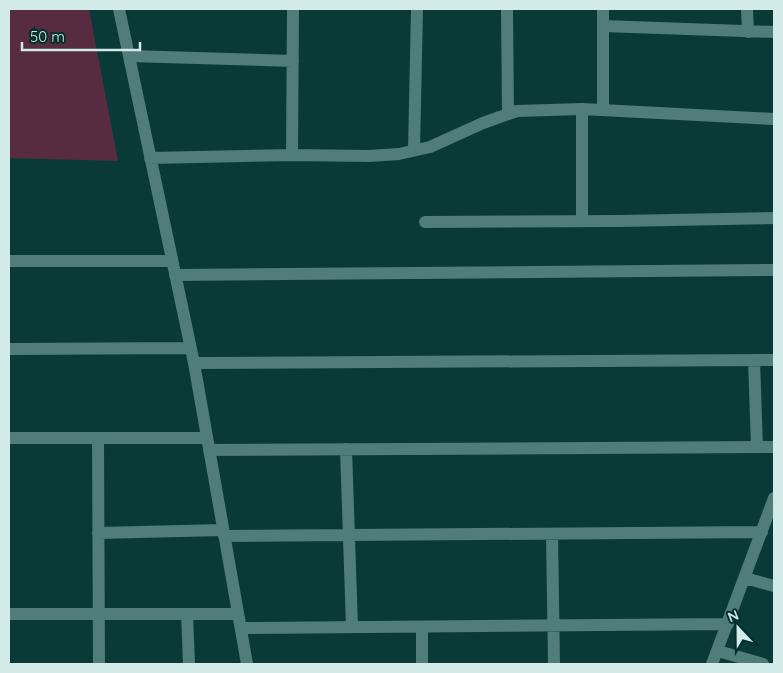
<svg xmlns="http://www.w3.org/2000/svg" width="783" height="673" font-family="Quicksand,sans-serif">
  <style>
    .green { fill: #582c40 }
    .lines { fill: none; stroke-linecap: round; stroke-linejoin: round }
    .minor { stroke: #507c79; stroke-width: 12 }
  </style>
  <rect width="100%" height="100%" fill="#0a3a37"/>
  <path class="green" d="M9 9H89L118 161 9 158Z"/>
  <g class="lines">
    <path class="minor" d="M119 9 194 363 247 664
      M507 9 508 113
      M747 9 748 32
      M603 26 774 32
      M129 56 293 61
      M582 109V221
      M603 110V9
      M414 150 417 9
      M292 155 293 9
      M150 158 292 155 369 156 399 154 430 147 483 123 517 111 582 109 774 119
      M425 222 619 221 774 218
      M9 261H172
      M175 275 774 270
      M9 349 190 348
      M754 360 757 447
      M194 363 774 360
      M9 438H207
      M98 438 99 664
      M346 449 352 627
      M209 450 774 447
      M98 533 223 530
      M552 534 554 664
      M224 536 762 532
      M745 578 774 586
      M9 614H238
      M187 614 189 664
      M422 627V664
      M241 628 728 624
      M718 651 763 664
      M712 664 774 498"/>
  </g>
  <rect width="783" height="673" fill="none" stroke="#d3ebe8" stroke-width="20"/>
  <g transform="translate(738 628) rotate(338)" stroke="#00302d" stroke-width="4" paint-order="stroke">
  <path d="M0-4L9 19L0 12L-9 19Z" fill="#d3ebe8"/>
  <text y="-8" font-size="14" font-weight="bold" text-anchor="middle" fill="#d3ebe8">N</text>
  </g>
  <path d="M22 42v8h118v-8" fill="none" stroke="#d3ebe8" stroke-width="2.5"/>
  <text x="30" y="42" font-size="15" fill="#d3ebe8" stroke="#00302d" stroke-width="4" paint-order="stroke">50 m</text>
</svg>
